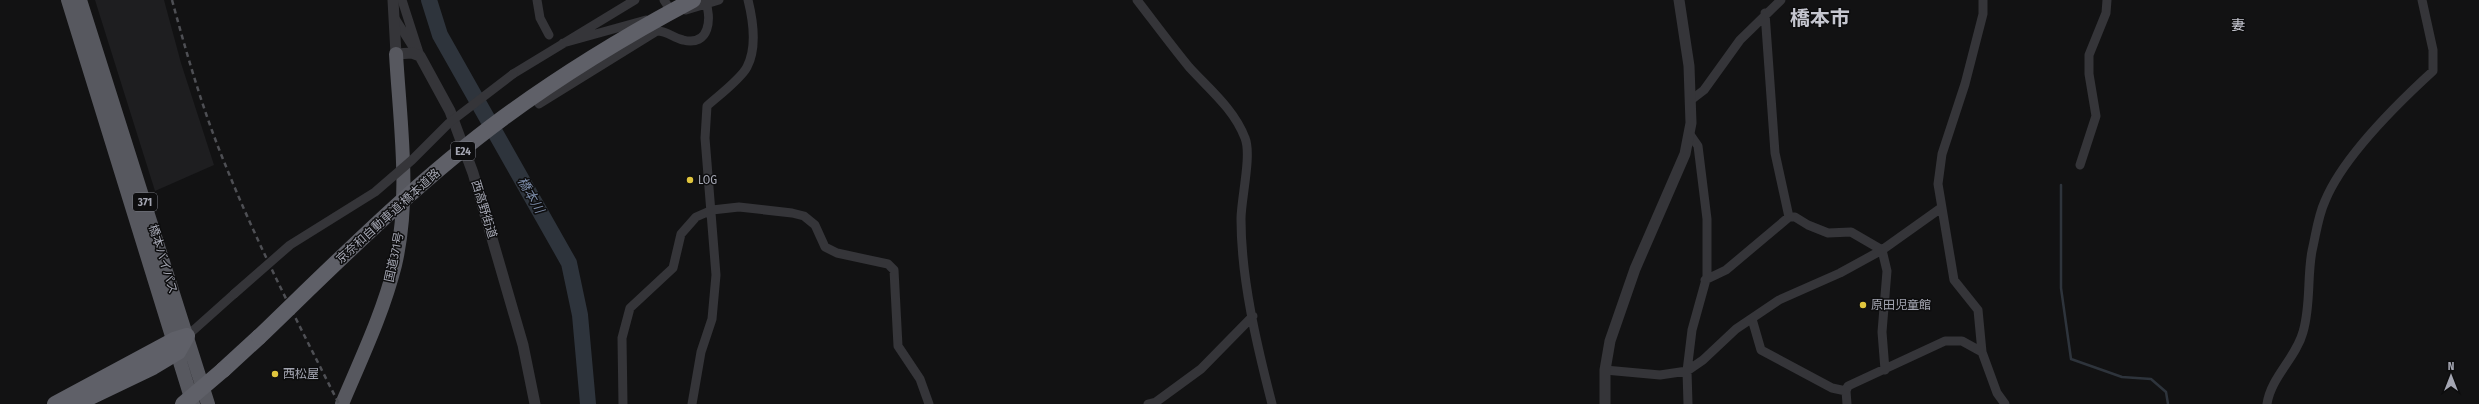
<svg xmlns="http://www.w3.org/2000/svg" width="2479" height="404" font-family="'Fira Sans Condensed','Noto Sans JP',sans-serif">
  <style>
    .built { fill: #1e1e20 }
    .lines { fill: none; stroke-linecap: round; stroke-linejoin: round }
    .stream { stroke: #2e343c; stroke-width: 2.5 }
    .river { stroke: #2e343c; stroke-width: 16 }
    .minor { stroke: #353539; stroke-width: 9 }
    .tertiary { stroke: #353539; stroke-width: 11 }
    .trunk { stroke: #57585f; stroke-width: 14 }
    .motorway { stroke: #5f6068; stroke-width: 16 }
    .rail { stroke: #4e4f54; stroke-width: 2.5; stroke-dasharray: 5 4; stroke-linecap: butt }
    .minor-bridge { stroke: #353539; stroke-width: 9 }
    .motorway-bridge { stroke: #5f6068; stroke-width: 16 }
    .poi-dot { fill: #e0c53d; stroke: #0d0d0e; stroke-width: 1.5 }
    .labels { text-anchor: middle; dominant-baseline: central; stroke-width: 3; stroke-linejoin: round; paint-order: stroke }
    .shield { fill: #0d0d0e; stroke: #777881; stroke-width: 1 }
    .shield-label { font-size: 11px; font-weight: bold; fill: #a4a6b2 }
    .poi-label { font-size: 12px; fill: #a4a6b2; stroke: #0d0d0e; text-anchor: start }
    .street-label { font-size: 12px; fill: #a4a6b2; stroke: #0d0d0e }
    .water-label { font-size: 13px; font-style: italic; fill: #7e8eab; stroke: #0d0d0e }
    .quarter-label { font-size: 14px; fill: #c5c6cf; stroke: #0d0d0e }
    .town-label { font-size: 20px; font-weight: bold; fill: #c5c6cf; stroke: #0d0d0e }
  </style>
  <rect width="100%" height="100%" fill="#121213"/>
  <path class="built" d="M95 0H164L181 63 214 165 155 191Z"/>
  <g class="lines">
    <path class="stream" d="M2061 185V288L2071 359 2122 377 2151 379 2166 392 2168 404"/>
    <path class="river" d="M429 0 440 35 569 263 580 315 588 404"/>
    <path class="minor" d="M402 0 420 56
      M537 0 540 18 549 35
      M664 0 673 14
      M1137 0C1154 22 1171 45 1189 67 1209 89 1234 109 1245 138 1252 155 1241 199 1241 219 1241 279 1257 346 1272 404
      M1983 0V14L1965 84 1942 154 1938 184 1954 280 1978 310 1982 352 1997 393 2005 404
      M686 10 719 0
      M1765 13 1775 153 1789 217
      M394 17 413 47
      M563 43 646 20
      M513 74 635 0
      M1691 100 1704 90 1740 40 1781 0
      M539 104 657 31C668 31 673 38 683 40 710 47 712 18 705 0
      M2080 165 2096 116 2089 74V55L2106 13 2107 0
      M1882 250 1887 271 1882 332 1885 370
      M1705 280 1726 270 1789 217H1795L1808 225 1828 233 1851 232 1882 250
      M1752 319 1761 350 1832 388 1846 391
      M187 336 234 294
      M1605 370 1660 375 1687 371 1703 360 1736 329 1779 300 1840 273 1882 250 1941 208
      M623 404 622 338 630 308 673 268 681 234 696 217 712 210 739 207 792 213 804 216 815 225 825 247 837 253 888 264 894 270 898 346 920 379 929 404
      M692 404 701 352 712 319 716 275 705 138 707 106C718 96 741 79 747 67 757 48 753 20 748 0
      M1148 404 1156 402 1201 369 1253 316
      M1688 404 1687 371 1692 330 1707 276V219L1698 146 1689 133
      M1847 404 1846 391 1848 386 1945 341H1962L1982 352
      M2267 404C2271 377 2296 358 2303 332 2311 305 2307 277 2312 251 2316 234 2318 216 2325 201 2343 157 2398 103 2433 71V50L2422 0"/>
    <path class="tertiary" d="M393 0 396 54 412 53 420 56 450 111 473 173 523 345 535 404
      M1605 404V370L1610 341 1635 269 1685 154 1691 123 1689 66 1679 0"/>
    <path class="trunk" d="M68 0 193 404
      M80 0 208 404
      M342 404C361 359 383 313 395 265 411 197 400 123 396 54"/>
    <path class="motorway" d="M223 370 259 337
      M80 402 153 367 178 352 187 336
      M55 404 174 340 187 336"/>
    <path class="rail" d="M172 0C187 55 203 111 225 164 258 246 299 325 339 404"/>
    <path class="minor-bridge" d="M234 294 290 245 375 192 412 160 449 123 513 74"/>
    <path class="motorway-bridge" d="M259 337C338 261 415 183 503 118 563 74 627 35 693 0
      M183 404 223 370"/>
  </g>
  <g class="poi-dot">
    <circle cx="690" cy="180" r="4"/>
    <circle cx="1863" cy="305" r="4"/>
    <circle cx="275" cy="374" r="4"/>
  </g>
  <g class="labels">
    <g class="shield">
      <rect x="451" y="142" width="24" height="18" rx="3"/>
      <rect x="133" y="193" width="24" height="18" rx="3"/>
    </g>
    <g class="shield-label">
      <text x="463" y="151">E24</text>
      <text x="145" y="202">371</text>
    </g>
    <g class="poi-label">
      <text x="698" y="180">LOG</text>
      <text x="1871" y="305">原田児童館</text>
      <text x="283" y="374">西松屋</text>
    </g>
    <g class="street-label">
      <text transform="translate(484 209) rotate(73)">西高野街道</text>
      <text transform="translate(388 216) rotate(-42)">京奈和自動車道;橋本道路</text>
      <text transform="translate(394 257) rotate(-78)">国道371号</text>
      <text transform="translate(163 259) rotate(73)">橋本バイパス</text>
    </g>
    <g class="water-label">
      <text transform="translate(531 195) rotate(60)">橋本川</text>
    </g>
    <g class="quarter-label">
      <text x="2238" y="25">妻</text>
    </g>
    <g class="town-label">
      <text x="1820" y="18">橋本市</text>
    </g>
  </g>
  <g transform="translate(2451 376)" stroke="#0d0d0e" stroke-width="3" paint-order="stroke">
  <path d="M0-3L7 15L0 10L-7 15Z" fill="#a4a6b2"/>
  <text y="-6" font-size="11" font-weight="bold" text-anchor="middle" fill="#a4a6b2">N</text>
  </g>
</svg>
